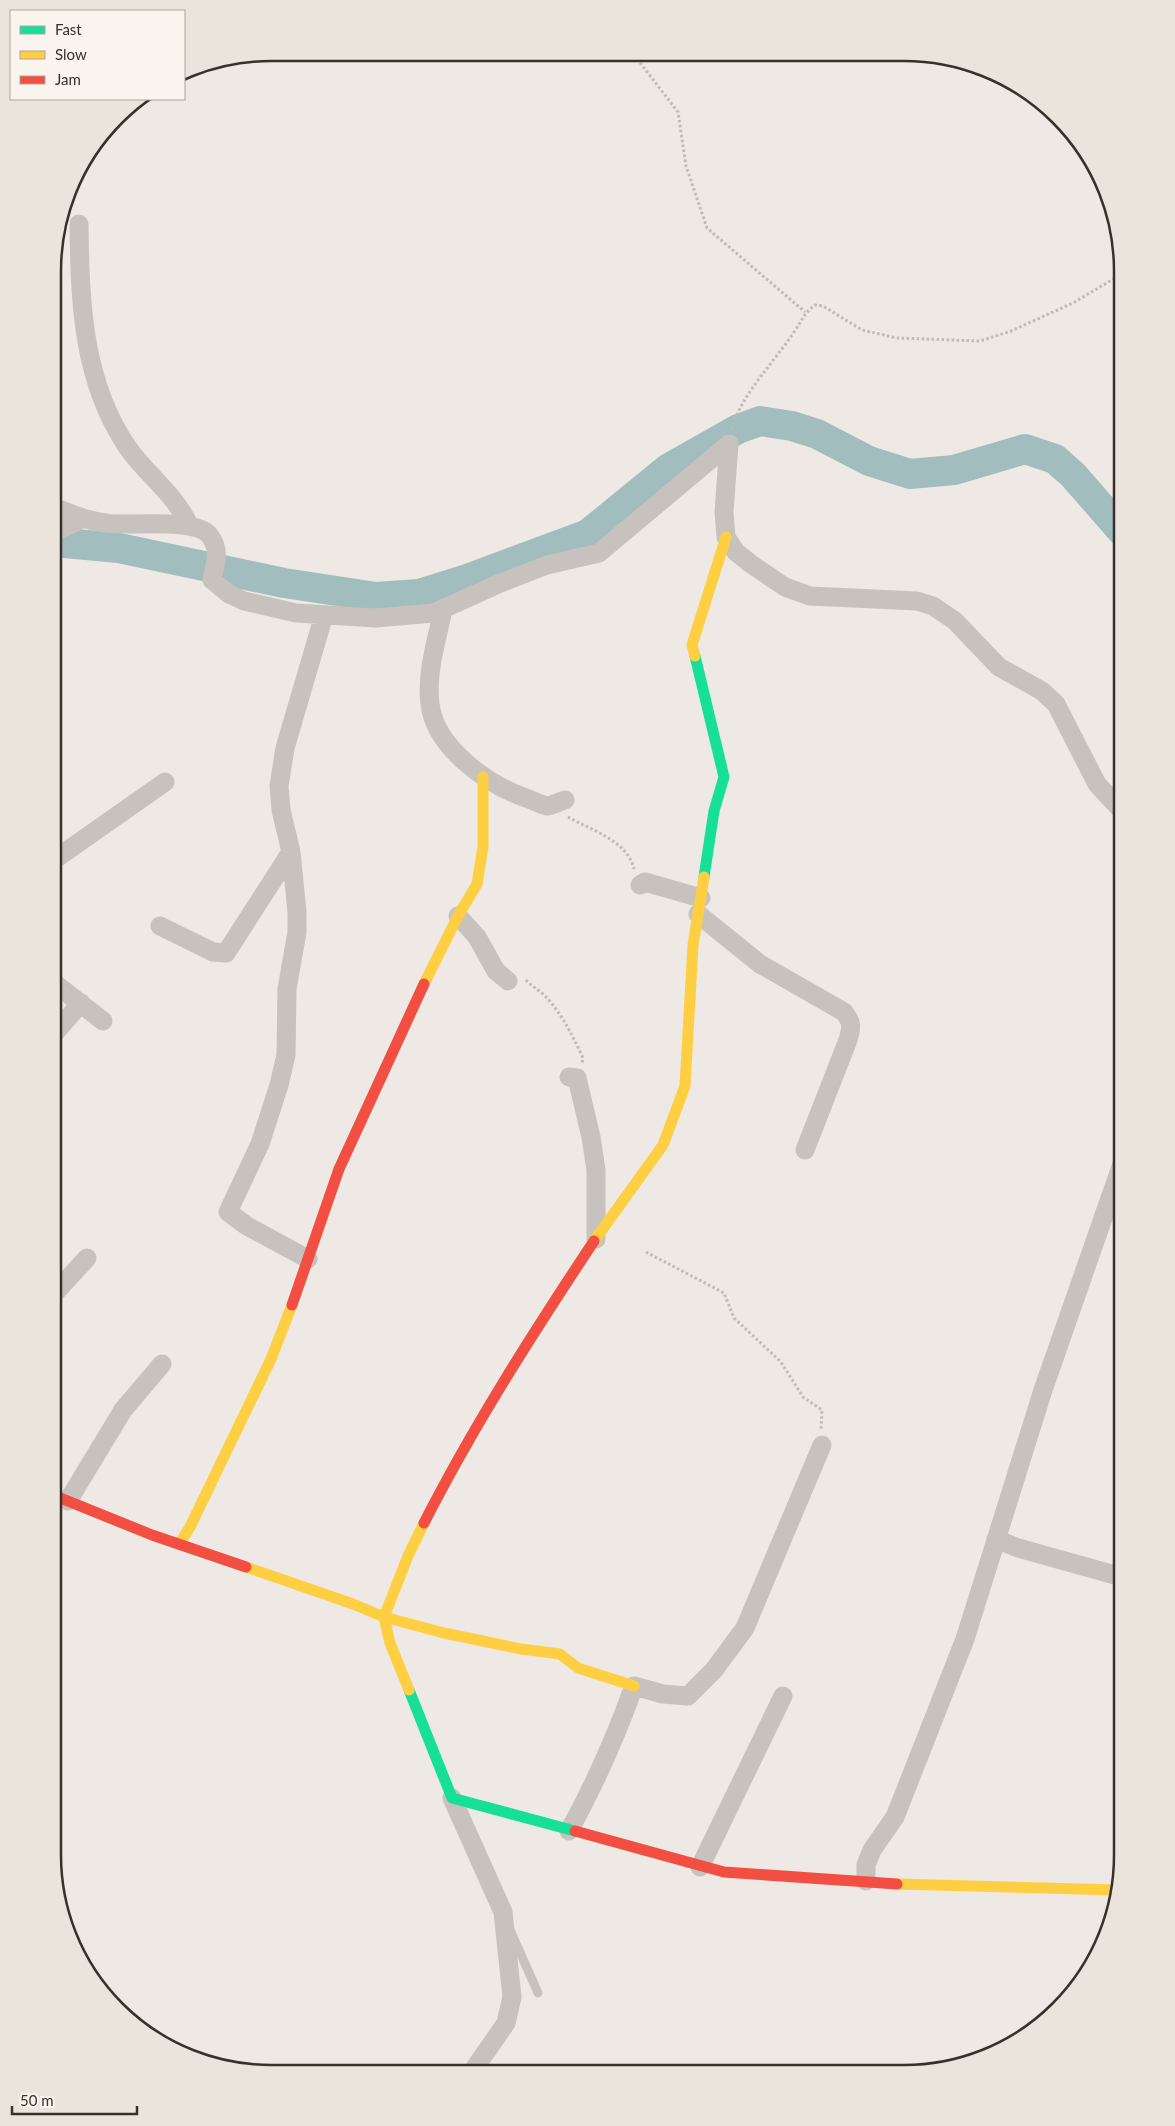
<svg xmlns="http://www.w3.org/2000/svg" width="1175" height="2126" font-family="Lato,sans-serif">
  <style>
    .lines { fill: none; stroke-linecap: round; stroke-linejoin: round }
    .river { stroke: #a2bdbe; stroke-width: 30 }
    .path { stroke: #c0bab5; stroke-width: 3; stroke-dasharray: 2.5 2.5; stroke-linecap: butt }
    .lane { stroke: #c7c2bd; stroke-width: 9 }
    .street { stroke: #c7c2bd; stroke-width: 19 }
    .fast { stroke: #16e098; stroke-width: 11 }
    .slow { stroke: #ffcf43; stroke-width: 11 }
    .jam { stroke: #f24e42; stroke-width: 11 }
    .rim { fill: none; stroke: #38302b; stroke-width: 2.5 }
  </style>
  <rect width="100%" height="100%" fill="#eee9e4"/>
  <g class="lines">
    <path class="river" d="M54 542 119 548 284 583 376 597 419 594 467 579 588 534 669 468 738 429 760 421 792 426 817 434 869 461 910 474 954 470 1025 449 1055 459 1073 475 1122 531"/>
    <path class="path" d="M634 55 678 112 686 166 707 228 805 312
      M731 429C744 391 772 365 794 332 802 321 803 314 815 305L823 306 862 330 897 338 980 341 1011 331 1073 303 1115 278 1122 277
      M568 817C591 830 628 841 634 869
      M526 980C531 986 538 989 544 995 562 1013 572 1035 583 1058L582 1063
      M646 1252 724 1293 734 1318 781 1362 803 1397 822 1410 821 1430"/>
    <path class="lane" d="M511 1932 538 1993"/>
    <path class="street" d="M79 224C80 301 82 381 128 448 147 475 175 494 189 525
      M729 444 724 512 726 537 736 552 751 564 785 587 810 596 917 601 933 606 955 621 999 667 1042 691 1056 704 1097 784 1122 811
      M54 507C71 514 88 521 106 523 129 527 197 517 210 536 221 551 215 563 212 580L229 594 244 601 296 613 376 618 434 613 498 584 547 565 599 553 729 444
      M54 533 83 518
      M443 610C437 640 426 672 430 704 435 748 489 786 529 799 534 801 542 805 547 806 552 806 560 801 565 800
      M54 860 165 782
      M640 885 645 882 701 898
      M698 914 760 964 844 1012C852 1022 852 1027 848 1040L805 1150
      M458 916 477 937 496 971 508 981
      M160 926 213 952 226 953 291 852
      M53 982 103 1021
      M53 1035 81 1003
      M569 1077 577 1078 591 1137 596 1170V1239
      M308 1259 247 1226 228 1212 260 1144 279 1085 286 1055 287 989 297 932V912L291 852 281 810 279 786 285 748 324 615
      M53 1295 87 1258
      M68 1501 123 1410 162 1364
      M996 1539 1018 1548 1122 1577
      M452 1798 503 1912 512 1997 506 2023 472 2072
      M569 1831C595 1784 616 1736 634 1686L663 1694 688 1696 714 1670 745 1628 822 1445
      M700 1867 783 1696
      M866 1881V1865L872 1850 895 1817 965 1639 1043 1390 1122 1164"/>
    <path class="fast" d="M695 656 724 777 714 811 704 877
      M409 1690 452 1798 575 1831"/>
    <path class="slow" d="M695 656 692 645 726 537
      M424 984 458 916 477 884 483 847V777
      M594 1241 663 1145 685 1086 693 945 704 877
      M424 1523 408 1556 384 1617 444 1633 521 1649 560 1654 578 1668 634 1686
      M179 1544 190 1527 271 1359 292 1305
      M246 1567 353 1604 384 1617 390 1643 409 1690
      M897 1884 1117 1890"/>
    <path class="jam" d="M292 1305 339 1169 424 984
      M53 1495 152 1535 246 1567
      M424 1523C474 1425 533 1333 594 1241
      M575 1831 724 1872 897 1884"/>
  </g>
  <path d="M0 0H1175V2126H0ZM271 61H904A210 210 0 0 1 1114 271V1855A210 210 0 0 1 904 2065H271A210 210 0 0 1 61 1855V271A210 210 0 0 1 271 61Z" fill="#eae4dd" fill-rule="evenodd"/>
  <path class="rim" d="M271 61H904A210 210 0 0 1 1114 271V1855A210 210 0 0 1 904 2065H271A210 210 0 0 1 61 1855V271A210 210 0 0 1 271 61Z"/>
  <rect x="10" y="10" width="175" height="90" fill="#f9f4ed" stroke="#aca69f"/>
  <rect x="20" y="26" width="25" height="8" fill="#16e098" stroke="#aca69f"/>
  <text x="55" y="35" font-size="15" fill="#38302b">Fast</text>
  <rect x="20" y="51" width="25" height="8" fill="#ffcf43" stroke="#aca69f"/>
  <text x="55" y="60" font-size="15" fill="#38302b">Slow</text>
  <rect x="20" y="76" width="25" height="8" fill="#f24e42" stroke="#aca69f"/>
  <text x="55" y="85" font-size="15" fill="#38302b">Jam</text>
  <path d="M12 2106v8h125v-8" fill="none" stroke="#38302b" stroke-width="2.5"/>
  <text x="20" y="2106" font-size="15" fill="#38302b" stroke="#f9f4ed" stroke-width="4" paint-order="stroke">50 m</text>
</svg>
